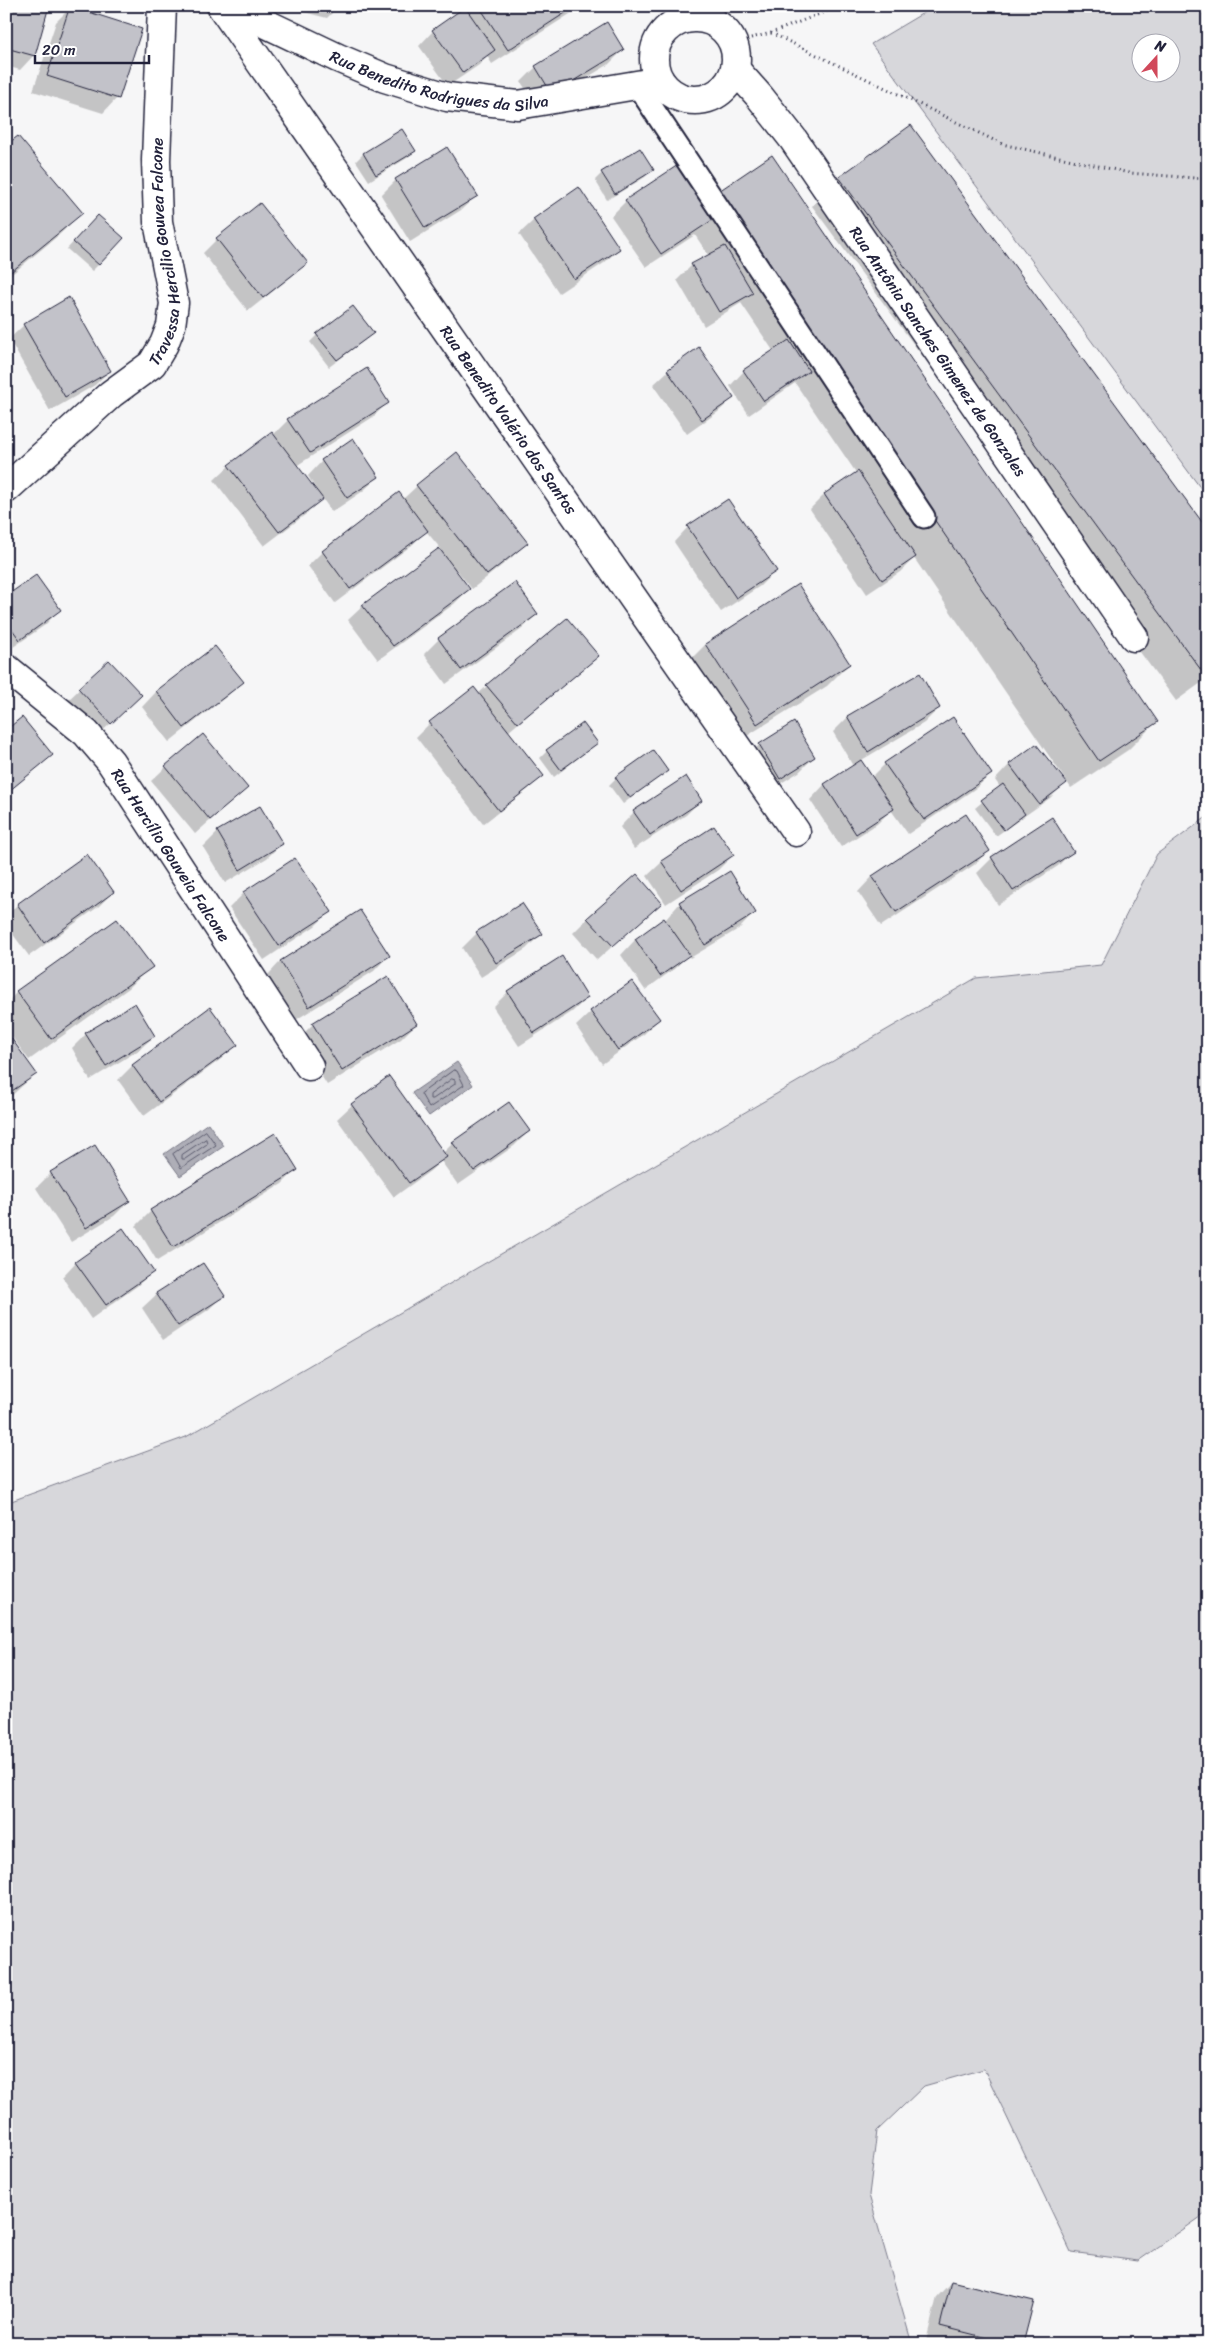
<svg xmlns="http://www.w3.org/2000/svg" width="1214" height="2350" font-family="Sriracha,sans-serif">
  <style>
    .green { fill: #d7d7db; stroke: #7c7c8b; fill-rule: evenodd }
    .water { fill: #aeaeb7; stroke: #767685 }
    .shadow { fill: #0003 }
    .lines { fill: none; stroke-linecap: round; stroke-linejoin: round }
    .shore { stroke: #5a5a6d; stroke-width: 1 }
    .building { fill: #c2c2c9; stroke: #22223b }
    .lane-casing { stroke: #22223b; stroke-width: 25 }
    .street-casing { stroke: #22223b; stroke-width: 31 }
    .path { stroke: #22223b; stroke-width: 3; stroke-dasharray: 1 4; stroke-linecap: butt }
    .lane { stroke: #fff; stroke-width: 21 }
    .street { stroke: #fff; stroke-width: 28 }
    .labels { text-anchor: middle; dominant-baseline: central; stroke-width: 4; stroke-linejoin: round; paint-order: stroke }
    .street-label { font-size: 16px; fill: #22223b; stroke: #fff }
  </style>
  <rect width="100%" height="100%" fill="#f6f6f7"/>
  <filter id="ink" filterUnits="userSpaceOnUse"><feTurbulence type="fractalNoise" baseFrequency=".02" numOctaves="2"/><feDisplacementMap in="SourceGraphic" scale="10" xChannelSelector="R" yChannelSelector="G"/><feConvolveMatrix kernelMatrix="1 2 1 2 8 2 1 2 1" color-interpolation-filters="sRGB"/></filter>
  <g filter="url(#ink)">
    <path class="green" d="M935 6H1208V498L871 44ZM1142 42H1172V72H1142Z
      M1208 816V2212L1138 2261 1071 2252 984 2069 924 2086 877 2131 869 2195 912 2344H6V1503L186 1437 976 978 1101 965 1157 854Z"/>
    <path class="water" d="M457 1062 473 1085 429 1116 412 1093Z
      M208 1123 224 1146 180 1176 164 1154Z"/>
    <path class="shadow" d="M6 6 34 55 20 70 6 66Z
      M301 6H335L334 11 327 18 300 11Z
      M462 6H578L570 14 492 64 487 56 479 65 448 86 419 46 433 31 459 13 458 10Z
      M71 7 117 98 103 113 33 91 56 22Z
      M623 50 608 65 537 107 521 82 536 67Z
      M910 127 1208 532V678L1176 701 812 206 840 178Z
      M402 131 414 151 407 158 369 181 356 161 363 154Z
      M6 147 81 213 60 234 6 279Z
      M640 150 652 169 645 177 607 200 595 180 602 173Z
      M678 167 1156 722 1128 750 1071 788 914 558 900 572 867 594 810 509 824 495 857 474 795 383 749 415 730 386 744 371 774 352 741 303 704 326 677 280 692 265 709 256 695 235 646 267 611 216 626 201Z
      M396 180 476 196 461 210 410 242 381 195Z
      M534 220 619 249 604 263 559 293 519 234Z
      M91 223 99 264 92 271 67 249Z
      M217 239 306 263 291 277 248 311 203 253Z
      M24 325 110 370 95 385 50 411 9 339Z
      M317 335 365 340 329 367 310 342Z
      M668 371 733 398 718 412 687 434 653 385Z
      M387 403 373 417 296 466 317 493 318 492 308 476 322 461 378 477 363 491 332 512 322 498 306 514 264 546 214 480 229 466 273 435 288 420Z
      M417 486 526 543 511 558 472 589 456 569 454 571 469 589 454 604 378 660 348 620 363 606 441 549 426 531 412 545 335 603 308 566 322 552 399 493 403 499Z
      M688 527 775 571 760 586 721 612 674 542Z
      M515 584 537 614 522 629 446 684 424 654 439 639Z
      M6 598 59 610 45 625 6 652Z
      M705 645 849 664 827 686 734 744 684 666Z
      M215 647 242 682 227 696 169 742 142 707 156 692Z
      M597 656 508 732 542 776 527 790 483 824 416 737 430 723 478 694 487 686Z
      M109 661 125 710 95 738 64 704Z
      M919 675 939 708 924 723 860 761 871 778 885 764 952 718 991 774 976 788 908 834 891 810 877 824 841 847 810 800 824 785 853 766 833 732 848 717Z
      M793 724 814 757 799 772 765 793 745 760 759 745Z
      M6 732 51 755 6 794Z
      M597 743 554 777 540 758 547 751Z
      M1036 746 1065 783 1050 798 996 836 975 808 1000 787 995 780 1009 765Z
      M166 767 247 788 195 834 151 781Z
      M666 771 623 804 609 785 616 778Z
      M700 801 686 815 634 849 620 827 634 812Z
      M966 816 989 850 974 865 881 926 858 892 872 877Z
      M218 832 282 843 267 858 225 883 203 847Z
      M1072 851 1058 866 998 905 977 873 992 858Z
      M733 855 718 870 666 904 647 876 662 862Z
      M87 856 113 892 98 907 29 956 6 925V916L17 905Z
      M729 873 754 913 740 928 690 958 688 955 674 969 645 990 621 955 635 940 666 919 680 903Z
      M244 893 330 911 315 926 264 960 229 908Z
      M661 903 597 960 573 933 588 918Z
      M360 912 388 956 374 971 294 1021 266 977 280 962Z
      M477 933 541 934 526 949 481 977 462 948Z
      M151 966 129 988 29 1060 6 1029V1003L17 992Z
      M508 992 587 998 572 1012 519 1046 493 1007Z
      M591 1012 659 1019 644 1034 602 1064 576 1026Z
      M313 1024H416L401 1039 327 1085 298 1039Z
      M6 1033 35 1074 6 1101Z
      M86 1034 154 1036 139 1050 90 1080 72 1048Z
      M236 1044 221 1059 144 1116 118 1080 132 1066Z
      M352 1105 443 1153 453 1143 529 1131 514 1146 458 1185 441 1161 430 1171 394 1197 337 1119Z
      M275 1135 296 1170 282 1184 157 1261 136 1226 151 1211Z
      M51 1173 129 1201 114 1216 71 1242 36 1188Z
      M76 1262 152 1272 137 1286 91 1319 62 1277Z
      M157 1294 223 1296 208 1310 163 1340 142 1308Z
      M951 2282 1022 2344H937L926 2341 937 2297Z"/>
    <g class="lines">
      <path class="shore" d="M454 1070 457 1071 464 1085 429 1108 421 1094Z
        M452 1079 455 1080V1084L433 1099H430V1095Z
        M206 1131 216 1145 181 1168 173 1154Z
        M206 1139 207 1144 185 1159H182V1155Z"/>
    </g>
    <path class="building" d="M6 6H49L35 56 6 48Z
      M70 6 142 29 119 99 47 76Z
      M479 6H576L508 50Z
      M465 7 495 50 463 73 432 30Z
      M607 22 624 50 552 94 535 66Z
      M911 125 1208 530V672L1204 674 839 177Z
      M402 129 416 151 376 175 363 153Z
      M18 136 83 213 6 276V145Z
      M447 147 478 196 425 228 395 179Z
      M640 148 654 170 615 194 601 172Z
      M772 155 1158 722 1099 761 713 195Z
      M678 165 714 219 661 254 625 200Z
      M579 187 620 249 574 279 533 219Z
      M260 203 308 263 263 298 216 238Z
      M98 215 124 238 99 265 73 242Z
      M725 246 753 293 719 312 691 264Z
      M69 297 111 371 65 397 23 324Z
      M353 306 374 333 337 360 316 334Z
      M789 340 809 371 764 401 743 370Z
      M699 347 734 398 702 420 667 370Z
      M367 368 389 403 310 453 287 419Z
      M272 432 323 499 279 532 228 465Z
      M353 438 379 477 347 498 321 460Z
      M457 452 528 543 487 575 416 485Z
      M858 471 916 557 882 580 824 494Z
      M399 492 428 531 350 589 322 551Z
      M728 499 777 571 736 598 687 526Z
      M439 548 470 589 393 646 362 605Z
      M36 575 61 610 20 640 6 621V596Z
      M515 582 538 614 461 670 438 638Z
      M798 584 850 664 757 724 705 644Z
      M567 618 599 656 518 723 486 685Z
      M215 646 244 682 184 728 156 691Z
      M109 660 142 695 111 724 78 688Z
      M920 673 940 708 868 752 847 716Z
      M474 687 544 776 499 811 429 722Z
      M22 717 53 755 9 791 6 788V730Z
      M953 717 992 774 924 820 884 763Z
      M794 722 815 757 780 779 759 744Z
      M583 723 598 743 561 770 546 750Z
      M203 734 248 788 210 820 165 766Z
      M1036 744 1067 783 1039 804 1009 764Z
      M653 750 668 771 630 798 615 777Z
      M861 760 894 809 856 834 824 784Z
      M686 776 702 801 650 835 633 811Z
      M1003 784 1025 814 1004 830 981 800Z
      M260 806 283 844 240 870 217 831Z
      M966 814 990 851 896 912 872 876Z
      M1052 817 1074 852 1013 891 991 857Z
      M714 826 734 855 681 890 661 861Z
      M87 854 114 892 44 943 17 904Z
      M295 858 332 912 279 946 243 892Z
      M730 871 756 913 705 945 679 902Z
      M637 874 662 903 613 946 587 918Z
      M522 903 543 934 496 963 476 932Z
      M360 910 390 956 309 1007 280 961Z
      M664 918 690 955 660 976 635 939Z
      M117 919 153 967 51 1039 16 991Z
      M562 956 588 998 534 1033 507 991Z
      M388 976 417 1024 342 1071 312 1023Z
      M632 981 660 1019 618 1050 590 1011Z
      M135 1003 155 1036 106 1066 85 1033Z
      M210 1007 238 1045 159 1102 132 1065Z
      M6 1031 37 1074 6 1095Z
      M389 1076 447 1157 409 1183 351 1104Z
      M509 1102 530 1131 474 1171 452 1142Z
      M275 1133 298 1170 173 1247 150 1210Z
      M95 1145 130 1201 86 1228 50 1172Z
      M123 1228 154 1272 106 1305 75 1262Z
      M203 1263 225 1296 178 1326 156 1293Z
      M951 2281 1034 2301 1023 2344H1011L940 2326Z"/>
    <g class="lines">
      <defs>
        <path id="lane" d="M637 85 924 517"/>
        <g id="street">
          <path id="s1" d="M221 6 796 832"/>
          <path id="s2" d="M229 6 338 58 385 78 447 97 518 105 660 81"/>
          <circle cx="695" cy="59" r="41"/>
          <path id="s3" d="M735 69 760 97 793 139 1134 637"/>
          <path id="s4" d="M6 489 111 394 152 364 164 344 171 326 174 303 158 222 156 160 162 6"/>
          <path id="s5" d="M6 668 86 733 110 761 309 1066"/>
        </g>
      </defs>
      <use href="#lane" class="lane-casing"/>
      <use href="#street" class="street-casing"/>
      <path class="path" d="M771 33 1002 144 1129 173 1208 179
        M751 38 771 33 840 6"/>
      <use href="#lane" class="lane"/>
      <use href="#street" class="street"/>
    </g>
  </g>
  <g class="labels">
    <g class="street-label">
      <text stroke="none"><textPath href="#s2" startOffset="226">Rua Benedito Rodrigues da Silva</textPath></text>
      <text stroke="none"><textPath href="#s4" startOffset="309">Travessa Hercilio Gouvea Falcone</textPath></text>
      <text stroke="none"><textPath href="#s3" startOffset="348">Rua Antônia Sanches Gimenez de Gonzales</textPath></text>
      <text stroke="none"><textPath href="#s1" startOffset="504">Rua Benedito Valério dos Santos</textPath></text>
      <text stroke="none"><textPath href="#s5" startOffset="252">Rua Hercílio Gouveia Falcone</textPath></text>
    </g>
  </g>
  <rect width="1214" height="2350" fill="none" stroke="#fff" stroke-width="25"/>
  <rect x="12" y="12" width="1189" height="2325" fill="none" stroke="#22223b" stroke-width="2" filter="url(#ink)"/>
  <g transform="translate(1156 58) rotate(21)"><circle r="24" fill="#ffffff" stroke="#a7a7b1"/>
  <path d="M0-4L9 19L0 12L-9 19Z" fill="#d1495b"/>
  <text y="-8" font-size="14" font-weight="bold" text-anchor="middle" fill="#22223b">N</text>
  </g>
  <path d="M35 55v8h114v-8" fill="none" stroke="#22223b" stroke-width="2.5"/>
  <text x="42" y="55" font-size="15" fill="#22223b" stroke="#ffffff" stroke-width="4" paint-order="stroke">20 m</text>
</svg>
